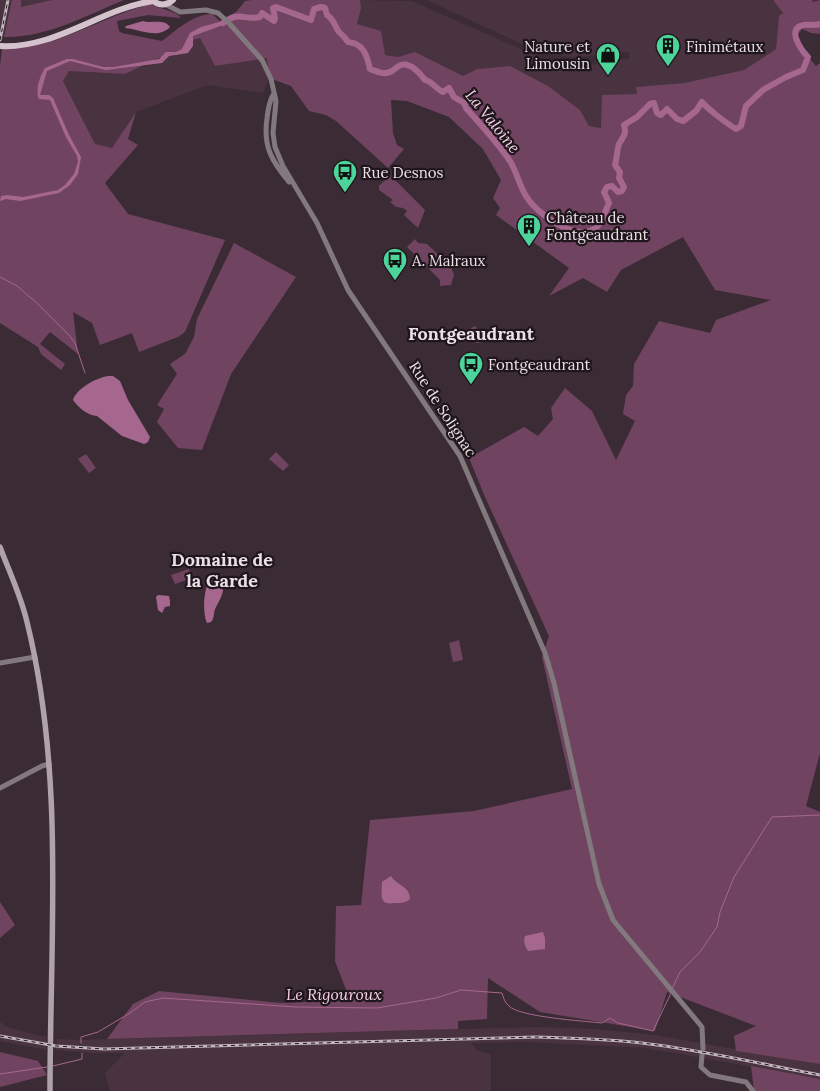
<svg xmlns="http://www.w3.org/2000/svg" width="820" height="1091" font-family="Lora,serif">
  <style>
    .built { fill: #493340 }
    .green { fill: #704460 }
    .water { fill: #a6678f }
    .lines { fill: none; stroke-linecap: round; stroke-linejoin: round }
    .stream { stroke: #a6678f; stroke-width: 1 }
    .river { stroke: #a6678f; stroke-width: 6 }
    .tertiary { stroke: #82797e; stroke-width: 5 }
    .secondary { stroke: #b0a2aa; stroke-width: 5.5 }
    .primary { stroke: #d4c2cc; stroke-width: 6 }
    .rail-casing { stroke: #c1b4bb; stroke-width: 3 }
    .rail { stroke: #1e161b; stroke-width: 1; stroke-dasharray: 4; stroke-linecap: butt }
    .labels { text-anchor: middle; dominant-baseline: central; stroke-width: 4.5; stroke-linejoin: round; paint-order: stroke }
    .poi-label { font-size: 15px; fill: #ebe0e6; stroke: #1e161b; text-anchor: start }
    .street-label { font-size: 15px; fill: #ebe0e6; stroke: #1e161b }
    .water-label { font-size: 16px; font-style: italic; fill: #f6d0e6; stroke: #1e161b }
    .quarter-label { font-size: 18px; font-weight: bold; fill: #ebe0e6; stroke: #1e161b }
  </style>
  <rect width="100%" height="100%" fill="#3b2b35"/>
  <path class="built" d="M0 0H52L10 10 4 37 0 36Z
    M360 0 412 1 541 58 559 63H584L585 65 597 64V62L629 59V52L577 57 552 55 522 44 427 0H773L783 13 779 16 776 49 744 70 684 83 637 87V94L602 128 589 126 580 110 548 86 510 66 477 69 463 76 415 52 398 57 385 55 357 24 361 8Z
    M201 38 215 66 267 57 269 78 263 93 208 85 136 112 112 148 95 144 63 81 69 71 125 74 169 55 193 40Z
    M0 1022 9 1028 46 1037V1050L0 1041Z
    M540 1027 595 1029 655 1035 820 1064V1079L645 1048 527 1042 471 1043 478 1051 491 1054V1091H110L105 1073 125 1053H92L56 1050 57 1039 78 1040Z"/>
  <path class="green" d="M12 0H21V7L52 0H124C85 16 46 38 4 37Z
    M252 0H360L361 8 357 24 381 31 385 55 398 57 415 52 463 76 477 69 510 66 548 86 580 110 589 126 601 128 602 95 637 94 636 87 684 83 744 70 776 49 779 16 783 13 773 0H813L812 2 820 0V34L811 33 802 29 794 40 816 66 820 63V753L806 806 820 812V1064L736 1051 734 1036 756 1026 667 992 655 1031 540 1012 488 978 487 1019 458 1021V1029L107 1039 133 1004 159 991 281 1003 350 1000 335 961 336 906 361 905 370 820 474 811 572 789 542 657 549 636 485 497 469 458 524 427 538 436 553 419 551 408 565 388 592 411 616 460 635 421 623 414 626 395 633 386 634 364 659 321 710 333 716 320 771 300 715 290 683 237 621 270 607 292 583 278 549 296 569 268 496 215 500 208 493 198 501 180 483 149 449 117 407 101 391 100 393 133 397 145 404 149 388 168 336 121 326 115 309 111 291 86 269 78 267 58 215 66 200 38 193 40 183 52 177 55H169L159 58 125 74 69 71 63 81 95 144 112 148 136 112 128 139 138 145 105 183 128 214 225 240 185 332 178 337 139 352 132 333 100 345 92 323 73 312 78 354 50 332 40 344 65 364 61 370 41 354 38 347 0 323V66L2 49C21 47 38 45 56 40 88 29 118 12 151 4 161 10 173 9 181 18L148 15 117 21 119 31 122 33 162 41C176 30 194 14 212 14L221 22 237 11 245 1Z
    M390 175 425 210 418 228 404 215 407 211 403 208 396 207 390 202 393 200 379 190V186Z
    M415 239 418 243 427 244 451 267 454 275 451 285 440 286V280L407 247Z
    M234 243 296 277 231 374 202 450 178 448 157 422 164 409 157 405 177 374 170 364 185 354 194 337 197 319Z
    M475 326 484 337 483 342 478 343 474 342 476 340 472 338 469 340 464 336V332Z
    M276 452 289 465 283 471 269 459Z
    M86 454 96 468 89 473 78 459Z
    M189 569 192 578 175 584 171 575Z
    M459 640 463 660 453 662 449 643Z
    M0 902 15 925 0 938Z
    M0 1052 38 1061 47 1075 0 1087Z
    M751 1066 820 1079V1091H754Z"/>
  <path class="water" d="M143 21C151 24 164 18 170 27 157 40 140 29 125 28L126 26Z
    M223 21 225 24 223 25 193 36V46L188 53 169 56 162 63 106 70 70 61 47 71 40 95H49L53 98 69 135 81 157 78 174 70 185 59 193 20 201 6 199 0 201 1 196 7 195 23 197 58 190 65 185 74 174 78 162 77 156 66 137 50 100 39 99C35 90 40 76 45 68L67 59H73L103 67H114L159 59 166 52H176L182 49 190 33 201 27Z
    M108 376H113L120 381 128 400 150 437 148 442 144 444 122 436 97 416C88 416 78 407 73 400 77 388 96 378 108 376Z
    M209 580 220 581C227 590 220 599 216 607 213 612 215 618 211 622L207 623C202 611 204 591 209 580Z
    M158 595 169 596 170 601V606L165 607 162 613 158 610 156 597Z
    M391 876C397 886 410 886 410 899 406 903 401 903 395 903 378 906 382 894 382 882Z
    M543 932 545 938V949L528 951C525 947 523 941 525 936Z"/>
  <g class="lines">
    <path class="stream" d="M0 277 17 286 38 304 69 335 75 343 85 373
      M672 989 680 972 700 952 717 927 720 912 734 877 772 817 820 815
      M81 1043V1037L98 1032 130 1013 145 1002 163 998 296 1007 377 1008 436 998 461 990 502 993C503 997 505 1003 509 1006 519 1017 584 1021 602 1023L610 1018 618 1023 653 1031 671 993
      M53 1066 82 1059V1053
      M0 1074 47 1067"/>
    <path class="river" d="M223 23C240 10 244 21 260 17L262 13 274 21 275 18 273 8 276 7 311 20 314 9 321 7 325 8 327 15C335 20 334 26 339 32 343 36 345 37 348 42 363 43 367 55 370 69 376 71 381 74 386 73 392 73 395 67 401 65 410 62 420 73 425 80 432 81 436 89 443 92L449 88 454 97 464 103 466 108C481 125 497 142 510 161 517 172 519 185 526 196 536 213 577 244 597 227 603 221 605 211 609 203L604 192 607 187 612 186 618 192 622 191 624 187 619 178 620 172 615 165C617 158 617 149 619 144 623 137 627 134 624 125L637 117 650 104 654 103 657 113 661 115 667 109 677 119 683 121 696 111 702 102C709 110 726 123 736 129L741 126 746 106 763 90 786 77 803 70 808 57C802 51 785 28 804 25 810 24 815 26 820 24"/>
    <path class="tertiary" d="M165 4 180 12 206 10 218 13 228 22 262 60 271 79 276 101 273 133 275 147 283 166 317 223 348 290 460 456 545 653 554 683 599 884 613 920 702 1027 703 1049
      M273 95C269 102 268 109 267 118 263 146 271 160 289 182
      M0 663 35 657
      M0 788 42 766 49 764
      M702 1055 701 1067 710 1075 746 1082 753 1091"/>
    <path class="secondary" d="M0 547C9 571 21 596 27 622 65 775 50 935 50 1091"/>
    <path class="primary" d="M152 0C159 6 166 6 173 0
      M0 46C56 49 100 9 153 1"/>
    <defs>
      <path id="rail" d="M0 40 8 0
        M0 1036 56 1046 104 1049 535 1037C570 1038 606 1039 642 1043 702 1050 761 1064 820 1075"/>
    </defs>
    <use href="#rail" class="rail-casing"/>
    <use href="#rail" class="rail"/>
  </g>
  <defs>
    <symbol id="building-pin" viewBox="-11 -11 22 30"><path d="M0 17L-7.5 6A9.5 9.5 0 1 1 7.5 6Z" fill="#4cd49b" stroke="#1e161b"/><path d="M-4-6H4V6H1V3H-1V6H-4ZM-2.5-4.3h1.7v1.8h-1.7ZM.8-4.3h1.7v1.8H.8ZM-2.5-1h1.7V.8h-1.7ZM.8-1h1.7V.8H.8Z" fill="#111"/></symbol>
    <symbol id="shop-pin" viewBox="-11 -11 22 30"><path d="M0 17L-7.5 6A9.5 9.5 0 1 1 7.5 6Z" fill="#4cd49b" stroke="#1e161b"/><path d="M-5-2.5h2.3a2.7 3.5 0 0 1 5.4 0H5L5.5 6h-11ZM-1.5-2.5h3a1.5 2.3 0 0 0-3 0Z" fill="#111"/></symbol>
    <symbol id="bus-pin" viewBox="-11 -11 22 30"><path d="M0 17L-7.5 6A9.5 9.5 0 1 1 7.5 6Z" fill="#4cd49b" stroke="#1e161b"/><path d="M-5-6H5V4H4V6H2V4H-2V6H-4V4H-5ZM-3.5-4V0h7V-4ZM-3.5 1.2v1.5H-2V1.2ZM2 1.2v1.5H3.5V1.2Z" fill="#111"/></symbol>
  </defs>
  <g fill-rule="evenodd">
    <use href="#building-pin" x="654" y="32" width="28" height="38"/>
    <use href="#shop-pin" x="594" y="41" width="28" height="38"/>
    <use href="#bus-pin" x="331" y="158" width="28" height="38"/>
    <use href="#building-pin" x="515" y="212" width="28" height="38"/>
    <use href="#bus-pin" x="381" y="246" width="28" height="38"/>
    <use href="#bus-pin" x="457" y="350" width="28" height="38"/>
  </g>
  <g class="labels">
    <g class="poi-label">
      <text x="590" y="46" text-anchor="end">Nature et<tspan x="590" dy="17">Limousin</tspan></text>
      <text x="686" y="46">Finimétaux</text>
      <text x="362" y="172">Rue Desnos</text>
      <text x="546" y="217">Château de<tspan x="546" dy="17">Fontgeaudrant</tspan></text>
      <text x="412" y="260">A. Malraux</text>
      <text x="488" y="364">Fontgeaudrant</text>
    </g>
    <g class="street-label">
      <text transform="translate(443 409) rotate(57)">Rue de Solignac</text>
    </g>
    <g class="water-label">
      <text transform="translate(493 121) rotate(51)">La Valoine</text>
      <text x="334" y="994">Le Rigouroux</text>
    </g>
    <g class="quarter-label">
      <text x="471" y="333">Fontgeaudrant</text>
      <text x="222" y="559">Domaine de<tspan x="222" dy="21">la Garde</tspan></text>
    </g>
  </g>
</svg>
